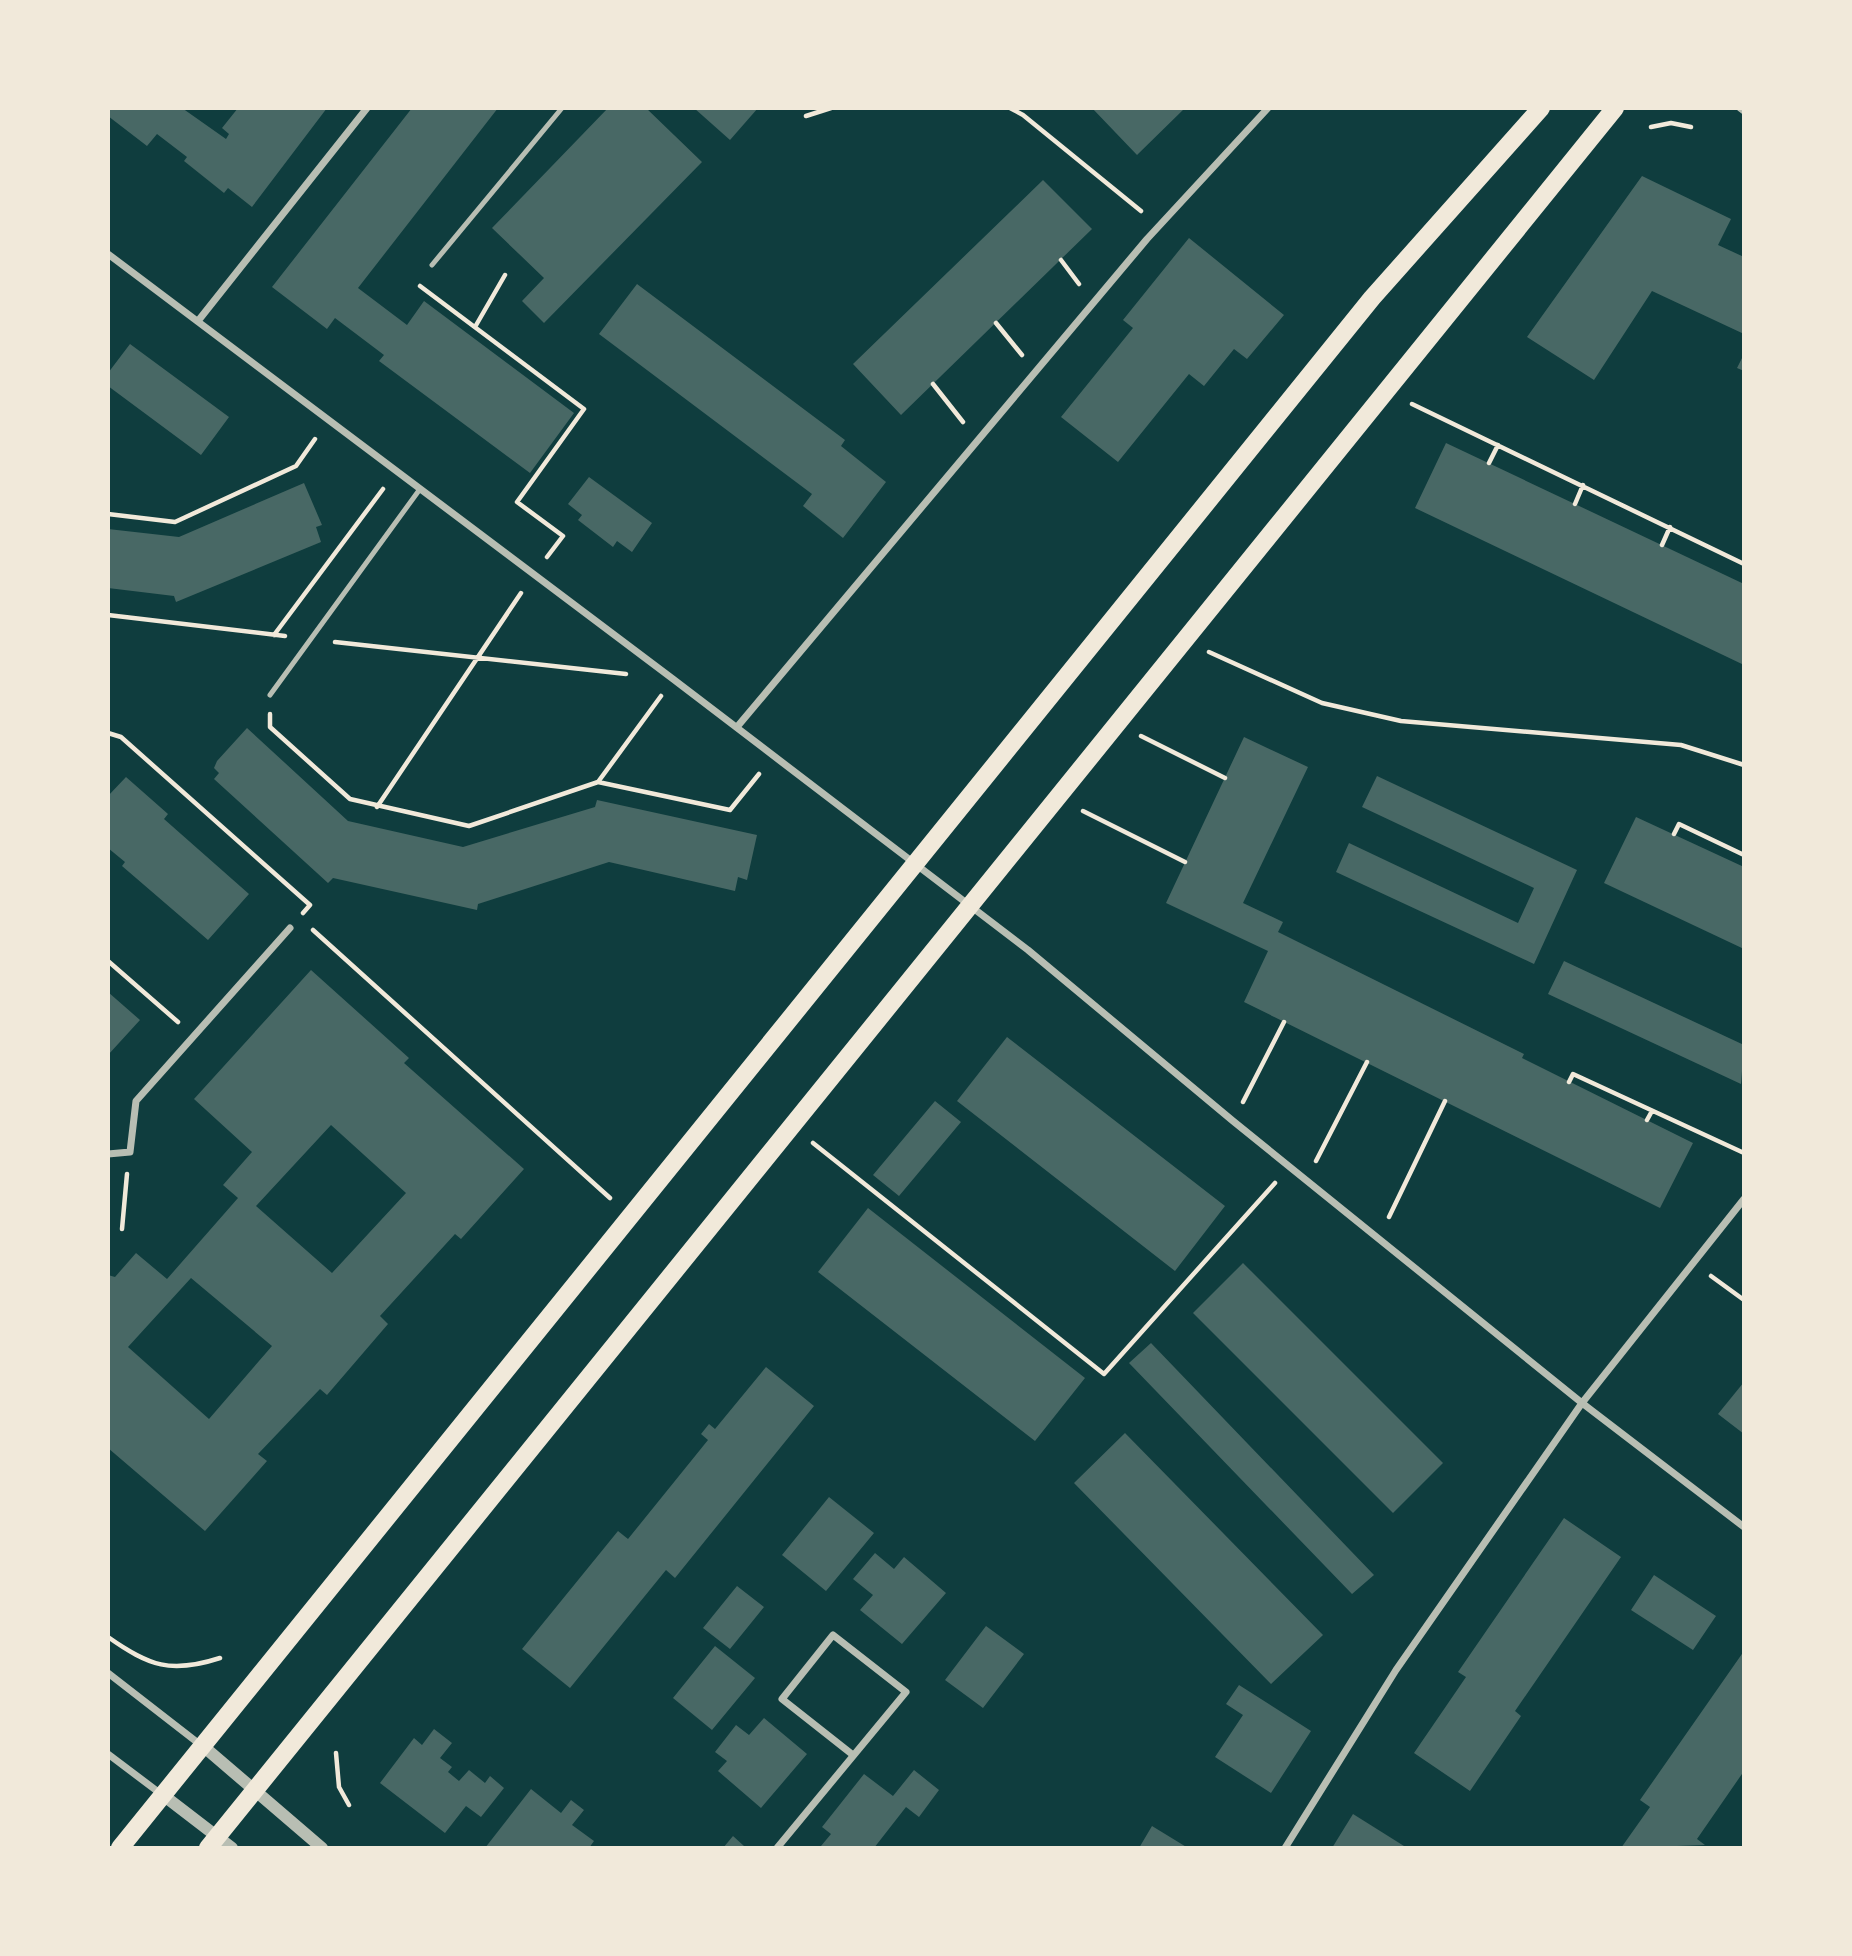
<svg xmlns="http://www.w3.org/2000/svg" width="1852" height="1956" font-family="'Work Sans',sans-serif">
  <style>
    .building { fill: #486865; fill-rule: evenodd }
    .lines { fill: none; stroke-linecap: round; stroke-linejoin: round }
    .path { stroke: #f1e9da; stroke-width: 4.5 }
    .service { stroke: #b8beb3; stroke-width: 5 }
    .minor { stroke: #b8beb3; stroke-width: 7 }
    .tertiary { stroke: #b8beb3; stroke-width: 12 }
    .primary { stroke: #f1e9da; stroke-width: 18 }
  </style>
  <rect width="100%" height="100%" fill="#0f3d3e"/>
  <path class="building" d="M108 108H182L226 139 229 134 222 128 238 108H327L252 207 228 188 224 193 184 161 187 157 157 134 147 146 108 116Z
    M412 108H498L358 288 407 325 424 301 574 413 530 473 379 361 384 355 335 318 327 329 272 287Z
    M608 108H646L702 162 544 323 522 301 544 278 492 228Z
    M694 108H758L730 140Z
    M1092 108H1185L1137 155Z
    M1642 176 1731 219 1718 245 1744 257V334L1652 291 1594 380 1527 337Z
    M1043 180 1092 229 901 415 853 364Z
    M1189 238 1284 315 1247 359 1234 349 1204 386 1189 374 1118 462 1061 417 1133 328 1123 320Z
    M637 284 845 440 841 446 886 482 843 538 803 506 812 494 599 334Z
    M130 344 229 417 201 455 108 386V373Z
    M1744 354V371L1737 368Z
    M1446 443 1744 584V665L1415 508Z
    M589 477 652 523 632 552 617 541 613 547 578 520 582 515 568 504Z
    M304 483 322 525 316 527 321 542 176 602 174 596 108 588V529L179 537Z
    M247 728 348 821 463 847 595 807 597 800 757 835 747 880 738 877 735 891 609 862 478 904 477 910 333 878 328 883 214 779 219 773 214 768 217 761Z
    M1244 737 1308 767 1243 903 1283 922 1278 932 1524 1054 1522 1058 1693 1143 1660 1208 1244 1002 1268 951 1166 903Z
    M1377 776 1577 870 1534 964 1336 872 1349 843 1518 923 1534 888 1362 807Z
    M126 777 168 814 164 819 249 894 208 940 122 866 125 862 108 848V796Z
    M1636 817 1744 867V949L1604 883Z
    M1564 961 1744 1045 1741 1084 1548 994Z
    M311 970 409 1058 404 1063 524 1169 461 1239 455 1234 380 1316 388 1324 327 1395 320 1389 258 1454 267 1461 205 1531 108 1448V1275L115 1277 136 1253 167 1279 238 1198 223 1185 252 1152 194 1099ZM331 1125 406 1193 332 1273 256 1206ZM191 1278 272 1346 209 1419 128 1347Z
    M108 992 140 1020 108 1055Z
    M1007 1037 1225 1206 1175 1271 957 1101Z
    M935 1101 961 1122 899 1196 873 1175Z
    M868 1208 1085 1378 1035 1441 818 1272Z
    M1243 1263 1443 1463 1393 1513 1193 1313Z
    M1151 1343 1374 1575 1352 1594 1129 1363Z
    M766 1367 814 1406 675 1578 666 1570 570 1688 522 1649 618 1531 628 1539 708 1440 701 1434 709 1424 715 1429Z
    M1744 1382V1434L1718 1414Z
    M1125 1433 1323 1635 1271 1684 1074 1483Z
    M829 1497 874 1533 826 1591 782 1555Z
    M1564 1518 1621 1557 1515 1711 1521 1716 1470 1791 1414 1753 1466 1677 1458 1672Z
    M875 1553 894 1569 904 1557 946 1593 902 1644 860 1610 873 1595 853 1579Z
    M1654 1575 1716 1616 1693 1650 1631 1610Z
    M737 1586 764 1607 730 1649 703 1628Z
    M986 1626 1024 1654 983 1708 945 1680Z
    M715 1646 755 1678 712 1730 673 1698Z
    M1744 1651V1771L1697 1839 1705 1845 1621 1848 1650 1807 1640 1800Z
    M1239 1685 1311 1731 1271 1793 1215 1757 1243 1715 1226 1704Z
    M764 1718 807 1754 761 1808 718 1771 727 1761 715 1752 736 1725 749 1735Z
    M434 1729 452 1743 440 1758 452 1767 448 1772 459 1781 469 1770 485 1783 490 1776 504 1788 481 1817 466 1806 445 1833 380 1783 414 1738 422 1745Z
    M914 1770 939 1790 919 1817 906 1807 874 1848 821 1846 831 1834 822 1827 864 1774 893 1796Z
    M531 1789 561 1813 571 1800 584 1810 572 1825 594 1841 589 1848H485Z
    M1353 1814 1404 1846 1403 1848H1332Z
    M1152 1826 1188 1848H1139Z
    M733 1836 744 1846 723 1848Z"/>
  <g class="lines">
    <path class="path" d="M1010 108 1023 115 1141 211
      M806 116 831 108
      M1651 127 1671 123 1691 127
      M1061 260 1079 284
      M420 286 584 409 517 502 563 536 547 557
      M996 323 1022 355
      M475 327 505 275
      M933 384 963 422
      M1412 404 1744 564
      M1489 463 1498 445
      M1575 504 1583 485
      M108 514 175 522 296 466 315 439
      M1662 545 1670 527
      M108 615 285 636
      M274 635 383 489
      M335 642 626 674
      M1209 652 1322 703 1401 721 1681 745 1744 765
      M270 714V727L350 799 469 826 598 782 661 696
      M108 733 121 737 310 905 303 913
      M1141 736 1225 778
      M598 782 730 810 759 774
      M377 807 521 593
      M1083 811 1185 862
      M1674 834 1679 824 1744 855
      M313 930 610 1198
      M108 961 178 1022
      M1569 1082 1573 1074 1744 1153
      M1243 1102 1284 1022
      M1647 1120 1652 1111
      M813 1143 1104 1374 1275 1183
      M1316 1161 1367 1062
      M1389 1217 1445 1101
      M122 1229 127 1174
      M1711 1276 1744 1300
      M108 1637C149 1666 171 1674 220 1658
      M336 1753 339 1787 349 1805"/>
    <path class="service" d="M432 265 562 108
      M270 695 420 489"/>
    <path class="minor" d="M1740 108 1744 111
      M108 254 673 679 1028 950 1233 1121 1582 1403 1744 1527
      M198 321 367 108
      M737 727 1147 239 1268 108
      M108 1154 130 1152 136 1101 290 928
      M108 1673 202 1746
      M108 1754 161 1794
      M777 1848 906 1692 833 1635 782 1699 853 1755
      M1285 1848 1396 1670 1582 1403 1744 1199"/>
    <path class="tertiary" d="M203 1746 322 1848
      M163 1795 232 1848"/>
    <path class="primary" d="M120 1848 1372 298 1541 108
      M208 1848 1615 108"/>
  </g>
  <rect width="1852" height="1956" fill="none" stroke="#f1e9da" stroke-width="220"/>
</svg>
